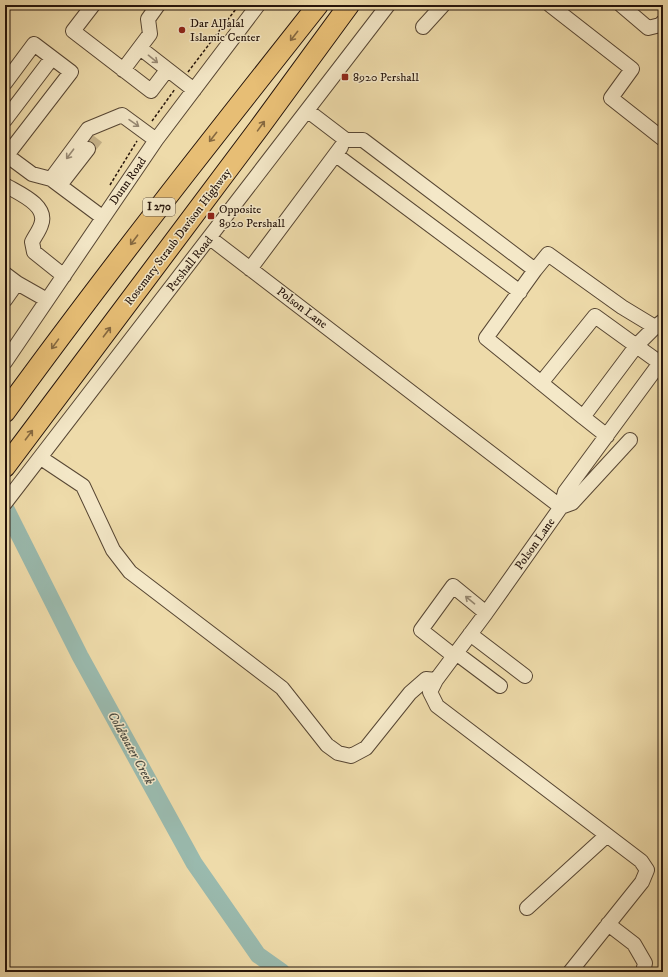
<svg xmlns="http://www.w3.org/2000/svg" width="668" height="977" font-family="'IM FELL DW Pica',serif">
  <style>
    .lines { fill: none; stroke-linecap: round; stroke-linejoin: round }
    .river { stroke: #9abaae; stroke-width: 17 }
    .minor-tunnel { stroke: #c6b38a; stroke-width: 14; stroke-dasharray: 14 7; stroke-linecap: butt }
    .minor-casing { stroke: #574633; stroke-width: 16 }
    .highway-casing { stroke: #25140b; stroke-width: 22 }
    .path { stroke: #25140b; stroke-width: 1.5; stroke-dasharray: 3 2; stroke-linecap: butt }
    .minor { stroke: #f4e8c8; stroke-width: 14 }
    .highway { stroke: #e7be75; stroke-width: 20 }
    .oneway { stroke: #866940 }
    .oneway2 { stroke: #978973 }
    .poi-dot { fill: #8f2418; stroke: #f4e8c8; stroke-width: 1.5 }
    .labels { text-anchor: middle; dominant-baseline: central; stroke-width: 3; stroke-linejoin: round; paint-order: stroke }
    .shield { fill: #f4e8c8; stroke: #635444; stroke-width: 1 }
    .shield-label { font-size: 11px; font-weight: bold; fill: #25140b }
    .poi-label { font-size: 12px; fill: #25140b; stroke: #f4e8c8; text-anchor: start }
    .street-label { font-size: 12px; fill: #25140b; stroke: #f4e8c8 }
    .water-label { font-size: 13px; font-style: italic; fill: #4e4e44; stroke: #f4e8c8 }
  </style>
  <rect width="100%" height="100%" fill="#eedbaa"/>
  <filter id="stains"><feTurbulence type="fractalNoise" baseFrequency=".005" numOctaves="4"/><feColorMatrix values="0 0 0 0 .2 0 0 0 0 .09 0 0 0 0 .02 0 0 0 .5 -.17"/></filter>
  <radialGradient id="worn" r=".72"><stop offset=".6" stop-color="#630" stop-opacity="0"/><stop offset="1" stop-color="#630" stop-opacity=".3"/></radialGradient>
  <g class="lines">
    <path class="river" d="M5 507 80 656 194 863 258 955 282 972"/>
    <path class="minor-tunnel" d="M88 149 98 136"/>
    <defs>
      <path id="minor" d="M93 5 73 31 151 91 167 70
        M550 5 632 69 611 98 663 139
        M621 5 648 28 660 25 663 22
        M423 27 443 5
        M140 48 194 90
        M123 70 150 34 148 19 158 5
        M5 83 34 44 71 72 7 155
        M308 111 346 140H363L535 270 548 254 622 307 655 327 663 321
        M5 120 52 58
        M5 154 32 174 51 179 102 217
        M336 155 520 292
        M51 179 88 129 122 115 156 140
        M5 185C18 193 49 205 41 225 39 231 35 236 32 242L34 252 64 276
        M60 185 88 149
        M210 238 561 507 486 613 436 680 430 692 437 706 641 861 647 870 642 882 570 972
        M250 269 341 147
        M535 270 486 338 583 417 637 345 655 327
        M5 274 17 283 47 300
        M5 300 17 283
        M5 362 156 140 258 5
        M541 383 595 316 660 363 565 492 561 507
        M583 417 607 436
        M41 458 83 486 113 550 130 572 282 688 327 745 338 753 351 756 366 748 410 693 426 679 436 680
        M5 503 388 5
        M561 507 572 503 630 440
        M470 634 525 676
        M456 653 500 686
        M454 656 421 630 453 586 486 613
        M527 908 606 836
        M608 924 634 944 645 963 643 972"/>
      <path id="highway" d="M5 412C106 273 212 139 318 5
        M5 467 259 128 349 5"/>
    </defs>
    <use href="#minor" class="minor-casing"/>
    <use href="#highway" class="highway-casing"/>
    <path class="path" d="M188 72 239 5
      M152 121 175 89
      M110 185 137 141"/>
    <use href="#minor" class="minor"/>
    <use href="#highway" class="highway"/>
  </g>
  <defs><path id="oneway-shaft" d="M-6 0H5M1.5-3L5.5 0L1.5 3" fill="none" stroke-width="1.6" stroke-linecap="round" stroke-linejoin="round"/></defs>
  <g class="oneway">
    <use href="#oneway-shaft" transform="translate(294 36) rotate(128)"/>
    <use href="#oneway-shaft" transform="translate(261 126) rotate(-54)"/>
    <use href="#oneway-shaft" transform="translate(213 137) rotate(128)"/>
    <use href="#oneway-shaft" transform="translate(134 240) rotate(127)"/>
    <use href="#oneway-shaft" transform="translate(107 332) rotate(-53)"/>
    <use href="#oneway-shaft" transform="translate(55 344) rotate(126)"/>
    <use href="#oneway-shaft" transform="translate(29 435) rotate(-53)"/>
  </g>
  <g class="oneway2">
    <use href="#oneway-shaft" transform="translate(153 59) rotate(39)"/>
    <use href="#oneway-shaft" transform="translate(134 123) rotate(35)"/>
    <use href="#oneway-shaft" transform="translate(70 154) rotate(127)"/>
    <use href="#oneway-shaft" transform="translate(470 600) rotate(-140)"/>
  </g>
  <g class="poi-dot">
    <circle cx="182" cy="30" r="4"/>
    <rect x="341" y="73" width="8" height="8" rx="2"/>
    <rect x="207" y="212" width="8" height="8" rx="2"/>
  </g>
  <g class="labels">
    <rect class="shield" x="143" y="198" width="32" height="18" rx="3"/>
    <g class="shield-label">
      <text x="159" y="207">I 270</text>
    </g>
    <g class="poi-label">
      <text x="190" y="23">Dar AlJalal<tspan x="190" dy="14">Islamic Center</tspan></text>
      <text x="353" y="77">8920 Pershall</text>
      <text x="219" y="209">Opposite<tspan x="219" dy="14">8920 Pershall</tspan></text>
    </g>
    <g class="street-label">
      <text transform="translate(128 181) rotate(-55)">Dunn Road</text>
      <text transform="translate(178 237) rotate(-53)">Rosemary Straub Davison Highway</text>
      <text transform="translate(190 264) rotate(-52)">Pershall Road</text>
      <text transform="translate(302 308) rotate(37)">Polson Lane</text>
      <text transform="translate(535 544) rotate(-55)">Polson Lane</text>
    </g>
    <g class="water-label">
      <text transform="translate(131 748) rotate(61)">Coldwater Creek</text>
    </g>
  </g>
  <rect width="668" height="977" fill="none" stroke="#eedbaa" stroke-width="20"/>
  <rect x="6" y="6" width="656" height="965" fill="none" stroke="#25140b" stroke-width="2"/>
  <rect x="10" y="10" width="648" height="957" fill="none" stroke="#25140b"/>
  <rect width="100%" height="100%" filter="url(#stains)"/>
  <rect width="100%" height="100%" fill="url(#worn)"/>
</svg>
